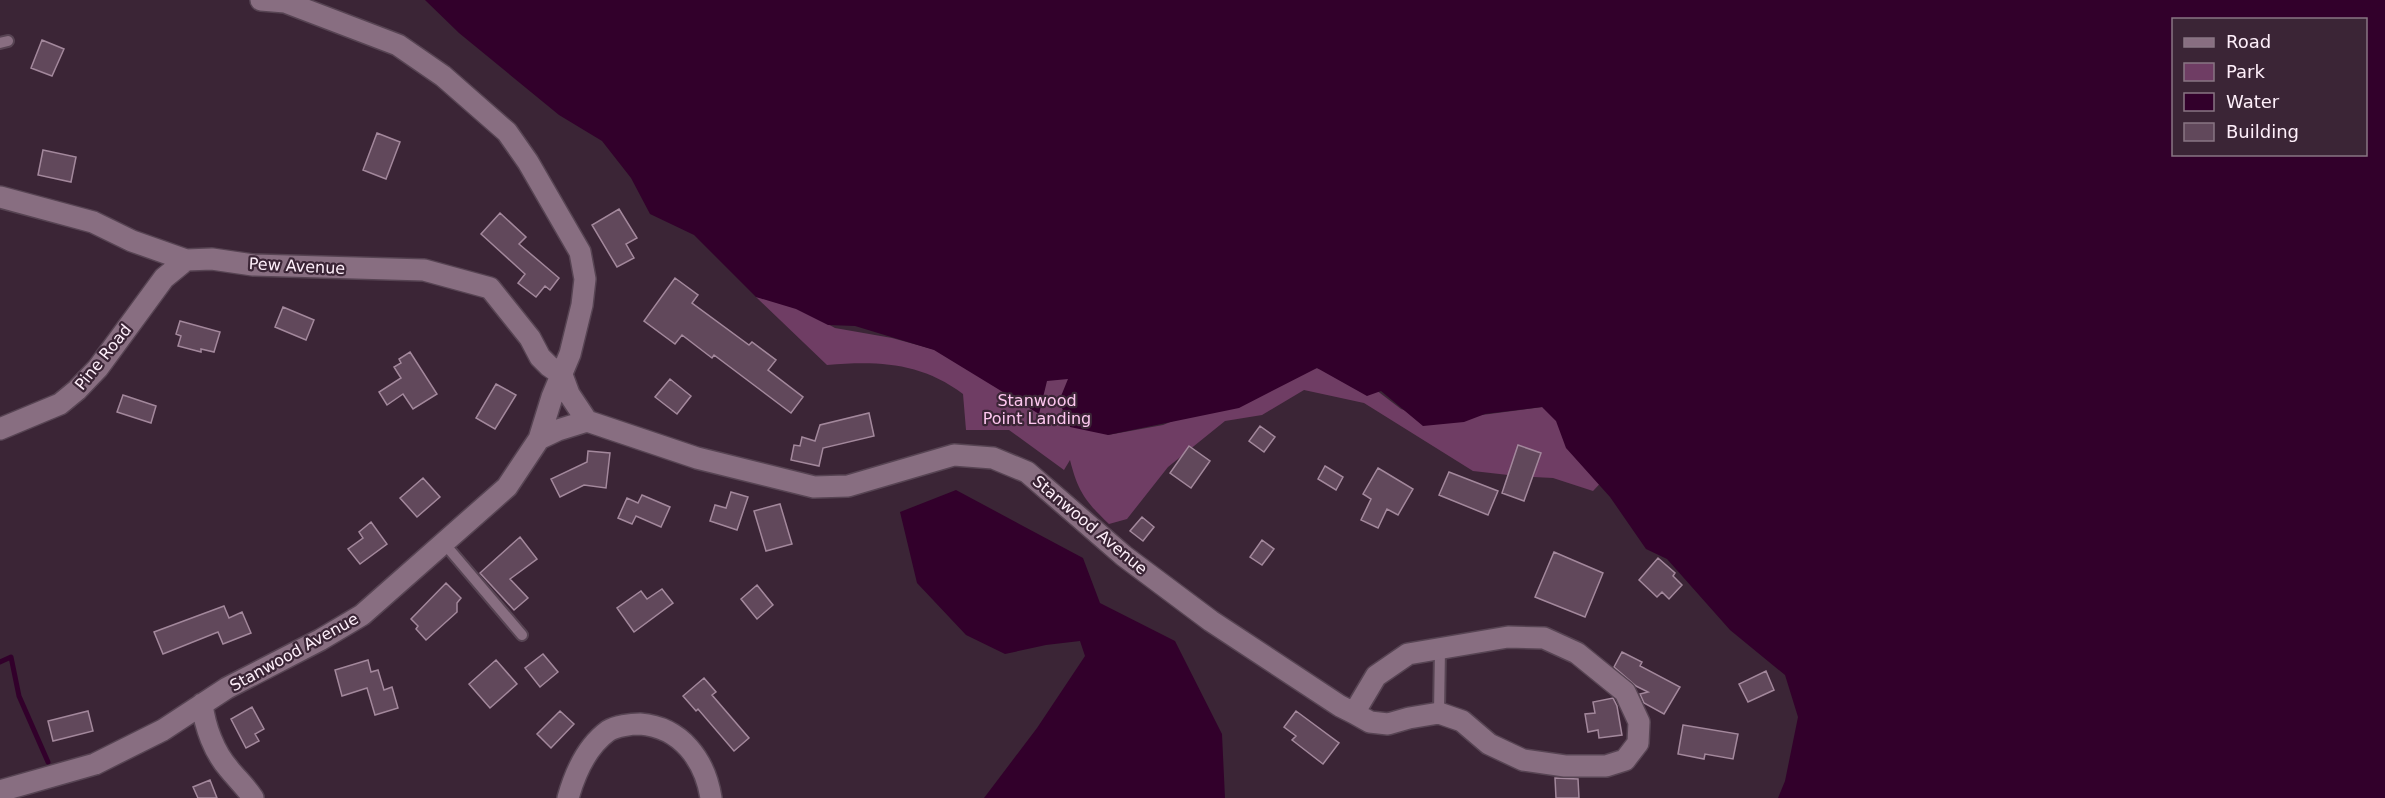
<svg xmlns="http://www.w3.org/2000/svg" width="2385" height="798" font-family="'DejaVu Sans',sans-serif">
  <style>
    .green { fill: #6f3d64 }
    .water { fill: #32002b; fill-rule: evenodd }
    .lines { fill: none; stroke-linecap: round; stroke-linejoin: round }
    .stream { stroke: #32002b; stroke-width: 5 }
    .building { fill: #61485b; stroke: #a3889c; stroke-width: 1.5 }
    .service-casing { stroke: #574453; stroke-width: 14 }
    .minor-casing { stroke: #574453; stroke-width: 24 }
    .service { stroke: #886e81; stroke-width: 10 }
    .minor { stroke: #886e81; stroke-width: 21 }
    .labels { text-anchor: middle; dominant-baseline: central; stroke-width: 4.5; stroke-linejoin: round; paint-order: stroke }
    .street-label { font-size: 16px; fill: #feeffa; stroke: #3b2536 }
    .park-label { font-size: 16px; fill: #fdc7ef; stroke: #3b2536 }
  </style>
  <rect width="100%" height="100%" fill="#3b2536"/>
  <path class="green" d="M756 297 791 304 835 328 892 338 943 352 1074 379 1092 417 1108 435 1163 425 1239 394 1316 368 1359 377 1401 409 1436 421 1550 406 1609 474 1593 491 1553 478 1517 476 1473 471 1364 403 1304 390 1262 415 1225 421 1168 467 1127 519 1109 524C1086 502 1078 492 1070 460L1064 470 1009 430H966L963 394C920 362 878 361 827 365Z"/>
  <path class="water" d="M425 0H2385V798H1778L1785 781 1798 717 1785 675 1730 630 1667 559 1646 549 1610 497 1566 448 1556 421 1542 407 1485 414 1464 422 1423 426 1381 391 1367 396 1317 368 1239 408 1108 435 1070 427 1059 401 1068 379 1047 381 1039 414 934 350 855 326 828 325 796 309 756 297 694 235 650 214 631 178 602 141 559 115 459 33ZM2174 20H2366V154H2174Z
    M956 490 1083 558 1100 603 1175 641 1222 734 1225 798H984L1037 728 1085 656 1080 641 1046 645 1005 654 966 635 917 583 900 512Z"/>
  <g class="lines">
    <path class="stream" d="M0 662 11 657 19 696 48 762"/>
  </g>
  <path class="building" d="M42 40 64 49 52 76 31 68Z
    M377 133 400 142 386 179 363 170Z
    M43 150 76 157 71 182 38 175Z
    M619 209 637 238 626 244 634 258 617 267 592 225Z
    M500 213 526 237 519 244 559 278 550 290 545 286 536 297 518 283 525 274 481 234Z
    M675 278 698 295 692 303 749 345 752 342 776 360 768 370 803 397 791 413 714 355 712 358 682 335 675 344 644 321Z
    M283 307 314 320 306 340 275 327Z
    M180 321 220 332 214 352 201 349V352L178 346 181 336 176 334Z
    M410 352 437 394 413 409 403 394 387 405 379 392 401 378 394 367 401 363 399 359Z
    M670 379 691 396 677 414 655 397Z
    M496 384 516 395 495 429 476 418Z
    M123 395 156 406 151 423 117 412Z
    M869 413 874 436 823 448 819 466 791 460 794 445 800 446 802 437 815 441 820 425Z
    M1260 426 1275 437 1264 452 1249 441Z
    M1518 445 1541 453 1524 501 1502 493Z
    M1189 446 1210 461 1191 488 1170 473Z
    M588 451 610 453 606 488 584 485 560 497 551 479 587 462Z
    M1325 466 1343 477 1336 490 1318 479Z
    M1378 468 1413 489 1398 515 1387 509 1378 528 1361 520 1371 499 1363 494Z
    M1449 472 1498 491 1488 515 1439 495Z
    M423 478 440 497 417 517 400 498Z
    M731 492 748 497 737 530 710 521 715 505 726 508Z
    M642 495 670 507 661 527 636 516 632 524 618 518 627 498 638 503Z
    M780 504 792 544 766 551 754 511Z
    M1142 517 1154 527 1143 541 1130 531Z
    M371 522 387 544 360 564 348 549 363 538 359 532Z
    M520 537 537 559 510 579 528 598 514 610 480 573Z
    M1262 540 1274 549 1262 565 1250 557Z
    M1554 552 1603 573 1585 617 1535 597Z
    M1658 558 1675 573 1673 576 1682 585 1669 599 1662 592 1657 597 1639 580Z
    M446 583 461 598 457 603V612L426 640 416 629 418 626 411 619Z
    M757 585 773 605 757 619 741 599Z
    M662 589 673 603 634 632 617 608 641 591 647 599Z
    M224 606 229 618 242 612 251 633 223 644 218 632 163 654 154 632Z
    M1622 652 1642 662 1640 666 1680 687 1664 714 1644 703 1640 694 1648 692 1636 686 1614 667Z
    M543 654 558 672 540 687 525 668Z
    M368 660 371 672 378 670 384 690 392 687 398 708 375 715 367 688 342 696 335 670Z
    M496 660 517 684 490 708 469 684Z
    M1766 671 1774 690 1748 702 1739 684Z
    M704 678 716 692 712 695 749 738 734 751 698 709 696 711 683 696Z
    M1613 698 1617 706 1622 735 1599 738 1598 730 1588 732 1585 714 1595 713 1593 702Z
    M252 707 264 729 255 734 259 741 246 748 231 719Z
    M88 711 93 731 53 741 48 721Z
    M560 711 574 724 551 748 537 734Z
    M1296 711 1339 743 1323 764 1292 740 1296 736 1284 727Z
    M1683 725 1738 734 1733 759 1705 754 1704 759 1678 754Z
    M1555 778 1578 779 1579 798H1556Z
    M210 780 217 798H198L193 787Z"/>
  <g class="lines">
    <defs>
      <path id="service" d="M0 43 8 41
        M443 542 522 635
        M1439 713 1440 648"/>
      <path id="minor" d="M0 197 93 222 132 241 186 260 212 259 253 265 424 270 490 288 530 338 540 357 549 366 562 375
        M562 375 569 394 587 421
        M0 429 60 404 77 390 98 368 164 278 186 260
        M539 439 558 430 587 421 697 458 814 487 848 486 954 455 993 458 1027 472 1124 556 1211 621 1340 706 1354 713 1370 722 1388 724 1409 718 1439 713 1462 721 1489 744 1523 760 1565 766H1606L1625 760 1638 743 1639 722 1625 692 1577 653 1544 638 1508 637 1408 654 1376 676 1354 713
        M202 704C205 727 214 752 229 769 237 779 246 787 253 798
        M0 791 95 764 163 730 227 688 320 640 362 615 507 487 539 439 552 397 570 354 582 305 585 279 580 252 528 162 507 132 443 76 398 45 285 2 261 0
        M568 798C575 773 586 747 608 731 616 726 631 724 640 724 681 727 705 760 711 798"/>
    </defs>
    <use href="#service" class="service-casing"/>
    <use href="#minor" class="minor-casing"/>
    <use href="#service" class="service"/>
    <use href="#minor" class="minor"/>
  </g>
  <g class="labels">
    <g class="street-label">
      <text transform="translate(297 266) rotate(3)">Pew Avenue</text>
      <text transform="translate(103 357) rotate(-51)">Pine Road</text>
      <text transform="translate(1090 525) rotate(40)">Stanwood Avenue</text>
      <text transform="translate(294 652) rotate(-29)">Stanwood Avenue</text>
    </g>
    <g class="park-label">
      <text x="1037" y="400">Stanwood<tspan x="1037" dy="18">Point Landing</tspan></text>
    </g>
  </g>
  <rect x="2172" y="18" width="195" height="138" fill="#3b2536" stroke="#897684" stroke-width="1.5"/>
  <rect x="2184" y="38" width="30" height="9" fill="#886e81" stroke="#897684" stroke-width="1.5"/>
  <text x="2226" y="48" font-size="18" fill="#feeffa">Road</text>
  <rect x="2184" y="63" width="30" height="18" fill="#6f3d64" stroke="#897684" stroke-width="1.5"/>
  <text x="2226" y="78" font-size="18" fill="#feeffa">Park</text>
  <rect x="2184" y="93" width="30" height="18" fill="#32002b" stroke="#897684" stroke-width="1.5"/>
  <text x="2226" y="108" font-size="18" fill="#feeffa">Water</text>
  <rect x="2184" y="123" width="30" height="18" fill="#61485b" stroke="#897684" stroke-width="1.5"/>
  <text x="2226" y="138" font-size="18" fill="#feeffa">Building</text>
</svg>
